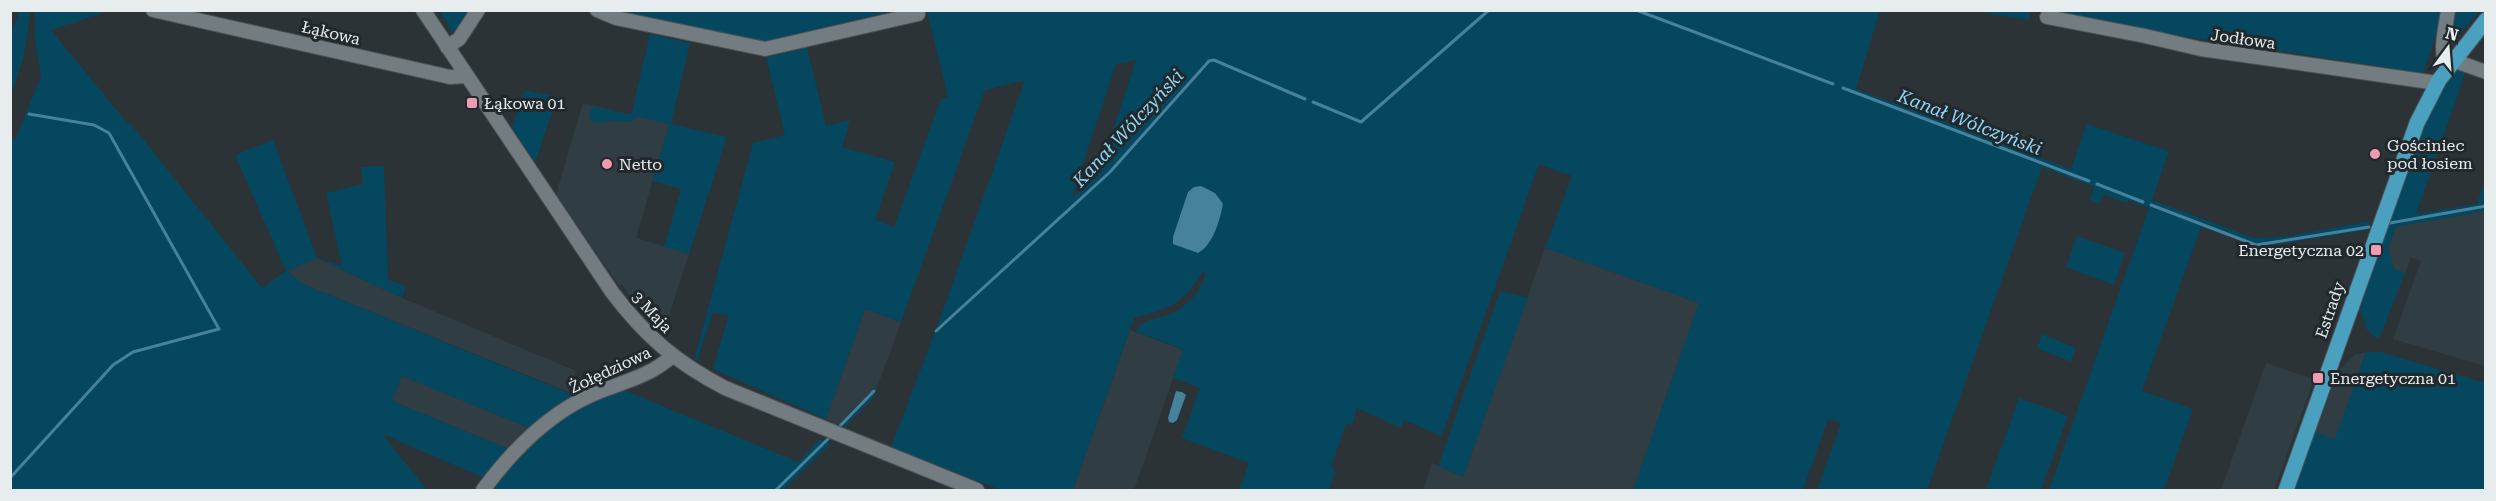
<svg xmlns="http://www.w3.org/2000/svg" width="2496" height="501" font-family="'Roboto Serif',serif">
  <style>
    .built { fill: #303e44 }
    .green { fill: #05475e; fill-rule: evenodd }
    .water { fill: #46829c }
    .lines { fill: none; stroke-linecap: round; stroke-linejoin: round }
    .stream { stroke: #46829c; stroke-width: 3 }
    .minor-casing { stroke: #4b5154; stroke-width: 16 }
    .major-casing { stroke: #4b5154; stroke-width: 17 }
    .minor { stroke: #737c80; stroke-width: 14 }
    .major { stroke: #4aa0bf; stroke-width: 15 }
    .poi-dot { fill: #f19ab1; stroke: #22292d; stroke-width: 2 }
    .labels { text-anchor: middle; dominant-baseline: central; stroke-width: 6; stroke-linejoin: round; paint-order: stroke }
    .street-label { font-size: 16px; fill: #e7ecee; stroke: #22292d }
    .poi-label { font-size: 16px; fill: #e7ecee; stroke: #22292d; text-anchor: start }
    .water-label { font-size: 18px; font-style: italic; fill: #90d6f6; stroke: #22292d }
  </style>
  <rect width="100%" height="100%" fill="#2b3337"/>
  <path class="built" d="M583 103 669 124 636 238 689 254 663 334 644 317 622 284 620 287 556 194Z
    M2485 211V366L2393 339 2421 261 2411 257 2405 273 2394 269 2388 249 2396 226Z
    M1545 248 1699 303 1633 490H1423L1432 463 1463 477Z
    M317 258 402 298 576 371 568 392 303 284 286 271Z
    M865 309 901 322 878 385 839 425 826 419Z
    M1130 330 1183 350 1134 490H1073Z
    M2366 352 2335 440 2315 432 2338 371 2355 355Z
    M2266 363 2314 379 2274 490H2221Z
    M402 376 532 429 511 450 392 401Z"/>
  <path class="green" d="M20 11H30C27 46 23 62 11 95V34Z
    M35 11H108L51 30 128 124 130 123 262 288 286 271 235 155 273 140 317 258 342 266 326 193 363 184 361 167 384 166 388 280 406 286 402 298 317 258 287 271 303 284 578 397 532 429 402 376 392 401 511 450 489 480 382 434 427 490H11L10 139 15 140 41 76 35 41Z
    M439 11H471L462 23 452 32Z
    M619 11H894L758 43Z
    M927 11H1880L1856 89 2071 169 2087 124 2169 151 2152 200 2254 238 2283 237 2371 221 2367 230 2261 247 2201 227 2142 391 2193 409 2164 490H2049L2149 208 2128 200 2127 203 2103 194 2099 204 2090 200 2094 187 2042 167 1927 490H1817L1841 423 1828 419 1803 490H1633L1699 303 1545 248 1572 176 1539 164 1442 436 1404 420 1401 428 1357 408 1352 425 1346 424 1332 464 1335 473 1329 490H1239L1249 463 1182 438 1200 388 1173 378 1183 349 1136 332C1143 318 1155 320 1168 315 1188 307 1199 293 1206 274L1202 272C1185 304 1167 309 1134 318L1073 490H1001L891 447 937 327 1025 80 985 90 901 322 865 309 826 419 713 369 729 314 723 315 713 312 697 361 694 360 753 143 785 135 766 57 807 47 826 126 850 120 842 147 895 162 875 220 894 227 941 99 948 97ZM1136 60 1098 176 1072 197 1116 64Z
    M1975 11H2030L2029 20Z
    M2041 11H2444L2423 73 2065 18Z
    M2456 11H2480L2458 36 2453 32Z
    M650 34 690 43 671 124 727 137 689 254 664 247 681 189 653 181 669 124 636 116 635 120C627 124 624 121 616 121 604 120 599 127 588 118L593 106 631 115Z
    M2456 68 2466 71 2416 214 2477 204 2485 181V211L2396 227 2388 249 2394 269 2405 273 2380 337 2376 338 2365 328 2366 326 2360 309 2426 119Z
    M525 90 557 97 535 163 512 128Z
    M2077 236 2125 253 2114 285 2066 267Z
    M1500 291 1528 298 1463 477 1438 466Z
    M2042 334 2076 348 2071 362 2037 348Z
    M2366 352H2381L2485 383V490H2295L2315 432 2335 439Z
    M878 385 873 398 845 426 839 425Z
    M619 388 798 462 820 439 831 444 783 490H487L494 480 562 414Z
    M2019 398 2068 416 2041 490H1986Z"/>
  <path class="water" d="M1201 186 1215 193 1223 204C1220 220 1213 245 1198 253L1173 244V237L1188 192 1194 187Z
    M1176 391 1182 392 1186 395 1177 420 1173 423 1169 422 1168 418Z"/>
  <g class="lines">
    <path class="stream" d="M1636 10 1833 84
      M1843 88 2089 181
      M1313 102 1361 122 1489 10
      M2097 184 2143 202
      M2151 205 2256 245 2369 227
      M2390 223 2486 206
      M936 331 1110 172 1209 61 1214 60 1305 99
      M839 427 874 391
      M10 478 113 365 133 352 219 329 109 133 94 125 29 114
      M776 490 829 438"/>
    <defs>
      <path id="minor" d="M153 10 450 77 466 76
        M423 10 612 292C645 336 677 363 725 388L977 490
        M597 10 616 18 765 49 918 14
        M2047 17 2145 36 2201 49 2437 83
        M447 47 459 39 478 10
        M2452 60 2486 72
        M2448 68C2438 54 2446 27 2448 10
        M483 490C511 452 546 416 589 396 617 383 649 378 672 356"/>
      <path id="major" d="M2286 490 2417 123 2439 80 2486 20"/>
    </defs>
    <use href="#minor" class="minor-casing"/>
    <use href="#major" class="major-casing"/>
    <use href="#minor" class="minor"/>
    <use href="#major" class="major"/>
  </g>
  <g class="poi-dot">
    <rect x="466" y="97" width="12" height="12" rx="3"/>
    <circle cx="2375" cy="154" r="6"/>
    <circle cx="607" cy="164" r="6"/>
    <rect x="2370" y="244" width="12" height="12" rx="3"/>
    <rect x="2312" y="372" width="12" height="12" rx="3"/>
  </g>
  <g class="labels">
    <g class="street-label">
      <text transform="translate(331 33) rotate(13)">Łąkowa</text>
      <text transform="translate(2243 39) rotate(8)">Jodłowa</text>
      <text transform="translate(2330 310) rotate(-71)">Estrady</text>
      <text transform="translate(652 312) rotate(47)">3 Maja</text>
      <text transform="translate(610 370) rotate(-25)">Żołędziowa</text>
    </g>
    <g class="poi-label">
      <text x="484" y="103">Łąkowa 01</text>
      <text x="2387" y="145">Gościniec<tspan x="2387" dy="18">pod łosiem</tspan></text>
      <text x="619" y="164">Netto</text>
      <text x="2364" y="250" text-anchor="end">Energetyczna 02</text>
      <text x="2330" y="378">Energetyczna 01</text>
    </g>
    <g class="water-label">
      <text transform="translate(1970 122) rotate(21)">Kanał Wólczyński</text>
      <text transform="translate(1128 128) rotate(-47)">Kanał Wólczyński</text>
    </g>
  </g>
  <rect width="2496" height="501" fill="none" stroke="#e7ecee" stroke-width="24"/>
  <g transform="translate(2448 48) rotate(16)" stroke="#22292d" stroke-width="4.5" paint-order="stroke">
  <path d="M0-4.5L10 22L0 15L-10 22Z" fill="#e7ecee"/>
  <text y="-9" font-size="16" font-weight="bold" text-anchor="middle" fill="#e7ecee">N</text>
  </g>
</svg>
